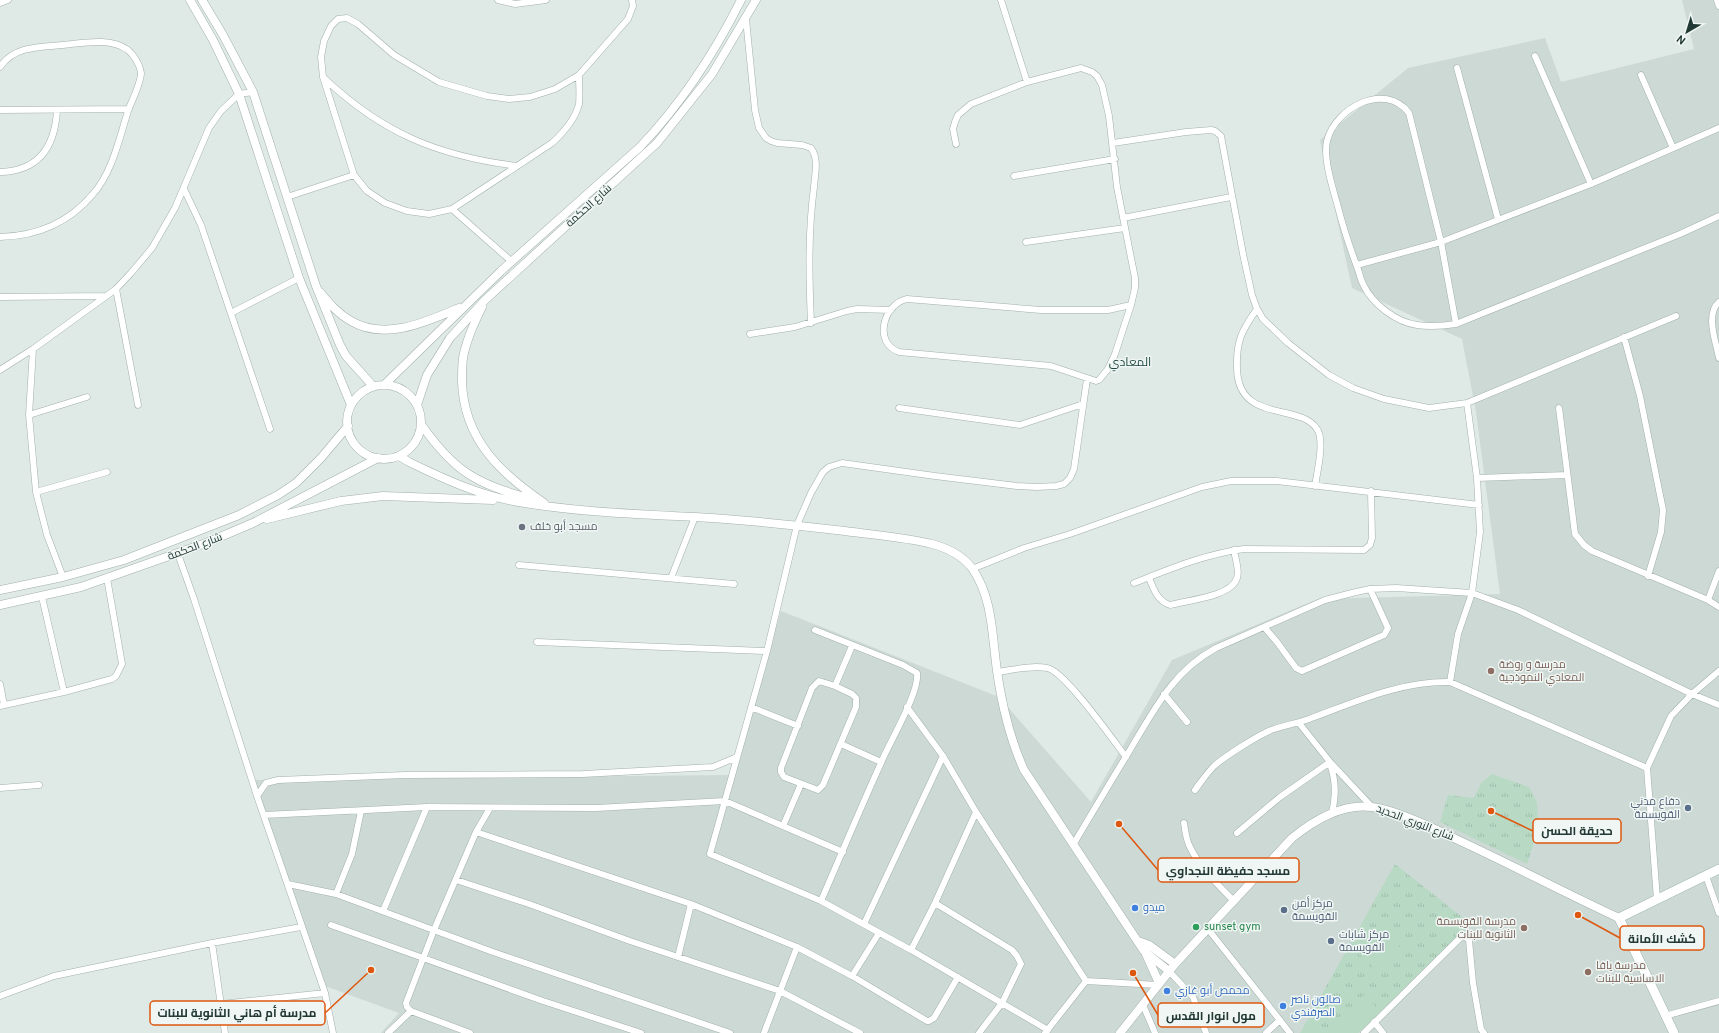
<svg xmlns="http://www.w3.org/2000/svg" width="1719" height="1033" font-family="Overpass,Cairo,sans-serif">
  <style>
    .built { fill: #cdd9d5 }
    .grass { fill: url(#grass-tufts) }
    .pitch { fill: #b8dac5 }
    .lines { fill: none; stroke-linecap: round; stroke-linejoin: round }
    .minor-casing { stroke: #a2b0ad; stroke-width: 7 }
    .tertiary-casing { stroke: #a2b0ad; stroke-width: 9 }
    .secondary-casing { stroke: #9fb4af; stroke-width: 10 }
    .minor { stroke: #fff; stroke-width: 6 }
    .tertiary { stroke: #fff; stroke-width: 8 }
    .secondary { stroke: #fff; stroke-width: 9 }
    .worship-dot { fill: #6b7280; stroke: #eff6f3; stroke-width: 1.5 }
    .education-dot { fill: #8d6e63; stroke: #eff6f3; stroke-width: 1.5 }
    .service-dot { fill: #5c6f8a; stroke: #eff6f3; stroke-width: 1.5 }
    .shop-dot { fill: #3f7fe0; stroke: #eff6f3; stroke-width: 1.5 }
    .leisure-dot { fill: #2e9e5b; stroke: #eff6f3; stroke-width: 1.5 }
    .labels { text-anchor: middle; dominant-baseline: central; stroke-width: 3; stroke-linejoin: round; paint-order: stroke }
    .street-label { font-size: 11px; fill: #213834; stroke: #eff6f3 }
    .worship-label { font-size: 11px; fill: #5b616d; stroke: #eff6f3; text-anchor: start }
    .education-label { font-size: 11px; fill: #785e54; stroke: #eff6f3; text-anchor: start }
    .service-label { font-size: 11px; fill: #4e5e75; stroke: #eff6f3; text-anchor: start }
    .shop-label { font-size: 11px; fill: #366cbe; stroke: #eff6f3; text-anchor: start }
    .leisure-label { font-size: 11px; fill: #27864d; stroke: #eff6f3; text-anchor: start }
    .neighbourhood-label { font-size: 12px; fill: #1e4943; stroke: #eff6f3 }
    .leader { fill: none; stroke: #de570e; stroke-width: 1.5 }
    .callout-dot { fill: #de570e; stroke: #eff6f3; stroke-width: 1.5 }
    .callout { fill: #eff6f3; stroke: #de570e; stroke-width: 1.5 }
    .callout-label { font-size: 12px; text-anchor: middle; font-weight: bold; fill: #213834 }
  </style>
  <defs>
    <pattern id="grass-tufts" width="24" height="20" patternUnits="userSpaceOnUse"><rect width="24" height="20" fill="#b8dac5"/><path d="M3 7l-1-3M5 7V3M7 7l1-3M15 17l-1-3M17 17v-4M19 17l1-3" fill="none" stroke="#9ebcaa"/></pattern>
  </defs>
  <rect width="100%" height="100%" fill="#dfe9e6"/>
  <path class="built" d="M1682 0H1719V1033H381L399 1013 325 986 253 780 731 775 781 611 999 697 1091 802 1172 660 1318 599 1500 594 1476 412 1462 339 1352 288 1320 140 1408 68 1545 38 1561 82 1694 49Z"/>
  <path class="grass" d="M1492 774 1529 787 1537 802 1538 819 1550 826 1543 844 1535 840 1527 864 1440 822 1448 795 1474 798 1481 783Z
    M1395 864 1472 925 1358 1033H1300Z"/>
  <path class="pitch" d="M1387 927 1403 942 1376 970 1360 955Z
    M1364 995 1381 1012 1358 1033H1339L1332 1025Z"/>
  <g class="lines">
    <defs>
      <path id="minor" d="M498 0 515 4 546 0
        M1001 0 1027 82
        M1717 0 1719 6
        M0 3 8 0
        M746 19 755 110 759 128 766 138 771 141 777 143 802 145 811 148C819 159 815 173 814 187 808 232 809 277 811 323
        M1535 56 1591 184
        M0 67C14 46 40 47 63 45 84 43 110 37 128 50 134 55 140 65 141 73 141 82 133 99 129 108 120 135 113 172 93 194 69 223 36 236 0 237
        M1457 68 1498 219
        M1641 75 1673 148
        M324 78C382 133 438 156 517 166
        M0 110 129 109
        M1113 143 1186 132 1211 130 1215 131 1221 136 1243 254 1252 295 1257 309 1263 319 1288 343 1329 375 1353 388 1384 399 1429 408 1467 403 1676 316
        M956 144 953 129 955 122 958 115 971 104 1027 82 1081 68 1092 72 1097 76 1102 85 1109 116 1117 187 1135 278V288L1131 305 1115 354 1108 369 1099 380 1096 381 1051 366 899 352C873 343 883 304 907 299L1041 310H1108L1131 305
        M0 172C39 171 55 147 57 110
        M354 175 367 191 385 203 407 211 429 214 452 209
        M1014 176 1115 159
        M184 189 201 225 270 429
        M287 197 354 175 323 77 321 57 324 41 331 26 338 19 347 18 358 24 394 55 439 82 487 96 509 99 530 97 555 89 579 75 628 19 633 6 632 0
        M1123 218 1231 197
        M1026 242 1125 228
        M511 261 452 209 552 143C563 133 575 120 579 104 580 95 579 84 579 75
        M1357 265 1441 242 1591 184 1719 128
        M116 289 138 405
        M0 297 106 296
        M1719 302C1705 314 1716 342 1719 358
        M1257 309C1242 330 1236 341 1237 368 1238 424 1299 402 1317 429 1325 440 1317 473 1315 486
        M231 313 299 278
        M1456 324 1441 242 1409 113C1385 81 1335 108 1327 141 1323 159 1333 189 1338 207 1343 227 1349 245 1356 264 1359 271 1360 278 1363 284 1372 304 1396 322 1417 325 1430 327 1443 326 1456 324L1680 234 1719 216
        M750 334 795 327 847 311 857 309 891 310
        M1624 337 1640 396 1663 510 1661 532 1648 576
        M33 349 29 415 36 492 47 535 63 577
        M0 370 33 349 116 289 131 273 152 248 175 208 209 128 221 111 239 94 253 92
        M899 408 1020 425 1083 404
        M1559 408 1575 534 1584 545 1592 551 1708 600 1719 607
        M29 415 87 397
        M1477 478 1567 475
        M36 492 107 472
        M178 554 194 599 257 796 325 993 333 1033
        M519 565 734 584
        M972 569 1024 548 1070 534 1202 487 1231 481H1277L1479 505
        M671 578 695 517
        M1149 578C1154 589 1157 601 1170 605 1188 600 1231 597 1237 578 1240 571 1235 558 1234 550
        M1134 583C1170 569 1205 554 1244 549L1364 550 1370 545 1372 538 1371 491
        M42 597 64 692
        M1708 600 1719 571
        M1265 628 1277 642 1296 668 1302 671 1384 635 1388 628 1370 589
        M815 630 903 665 917 673C920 692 889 743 881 763 860 809 841 855 821 901
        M537 642 767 651
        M997 672C1013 670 1031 665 1047 668 1064 670 1113 740 1126 757
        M1450 682 1458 634 1472 593 1480 532 1477 478 1467 403
        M0 684 4 705
        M835 686 852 694 856 698V707L823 785 818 790 784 777 781 772V768L812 688 819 681 835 686 852 646
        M1164 694 1187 722
        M0 706 64 692 112 679 116 676 122 664 107 578
        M751 707 798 726
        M907 707 943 756 976 812 1086 981
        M1299 723 1330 762 1372 807
        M841 744 881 762
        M1330 764C1336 781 1336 795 1332 813
        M0 788 39 785
        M1195 790C1201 782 1207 773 1214 766 1224 757 1261 733 1274 729 1286 725 1298 723 1309 719 1355 702 1400 681 1450 682L1647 768
        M257 796 266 783 278 780 405 775 583 774 713 767 737 757
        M264 815 427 807 596 808 725 801 843 852
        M1184 823C1185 830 1186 838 1189 845 1199 867 1217 884 1234 901
        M783 826 801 784
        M476 832 691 904 797 947 852 976 927 1021H929L934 1018 958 977
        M1237 833 1280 797 1330 762
        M1073 845C1092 813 1111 781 1130 750 1154 710 1173 671 1216 648L1325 600 1352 593 1370 589 1396 588 1472 593 1518 610 1692 694 1719 705
        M1706 876 1719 913
        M456 880 529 904 630 941 780 991 860 1033
        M288 884 336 894 493 952 730 1033
        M336 894 352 854 361 811
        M1657 899 1647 768 1671 716 1692 694 1719 671
        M935 903 1012 950 1017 956 1021 964 1002 1003 979 1033
        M383 911 427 807
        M864 924 943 756
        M331 925 543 1001 641 1033
        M1208 929 1290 1033
        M212 943 225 1033
        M911 950 935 903 976 812
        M678 957 691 904
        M1169 971 1193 997 1206 1033
        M852 976 879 933
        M0 996 54 976 212 943 301 927
        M221 1004 325 993
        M1143 1005 1155 1033
        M1665 1016 1719 1001
        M1374 1022 1383 1033
        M1048 1030 911 950 821 901 710 854 767 651 797 525 811 493 823 472 829 467 842 463 935 476 1017 486 1037 487 1056 486 1064 484 1070 478 1074 469 1087 379
        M388 1033 411 1011
        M470 1033 411 1011 407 1007 406 1003 434 930 476 832 490 808
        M764 1033 797 947
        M1045 1033 1086 981 1158 985
        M1266 1033 1280 1020
        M1364 1033 1461 937 1464 936 1469 940 1473 983 1481 1029 1484 1033"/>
      <path id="tertiary" d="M190 0 213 40 239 94 299 278 351 405
        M202 0 223 35 253 92 316 286 340 345 346 356 373 386
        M320 292C329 303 338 314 351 321 385 341 426 322 459 308
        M482 307C474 323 466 341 463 358 462 366 462 375 462 382 464 439 500 473 544 503
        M384 385 501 271 640 147C682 103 714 54 741 0
        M347 422a37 37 0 1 1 74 0a37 37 0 1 1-74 0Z
        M417 405 427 375 450 338 485 300 657 143 712 74 756 0
        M421 424C455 473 476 483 531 499
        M399 456 409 462C442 478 476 494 513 501 573 512 634 514 695 517 745 520 795 525 845 531 874 535 904 537 932 544 947 548 962 555 972 568 993 598 992 636 997 671 1002 706 1010 739 1024 770L1144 951 1169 971
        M267 519 341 501 383 496 493 500
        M0 590 63 577 124 560 239 515 278 495 296 483 321 458 348 426
        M0 605 81 587 206 543 253 523 378 458
        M1138 941 1149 945 1175 964
        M1146 954 1159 983
        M1120 1033 1175 964 1292 838C1314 820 1343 803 1372 807 1396 810 1435 829 1458 840 1512 865 1565 893 1619 918"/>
      <path id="secondary" d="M1674 1033 1619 918 1719 869"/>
    </defs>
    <use href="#minor" class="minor-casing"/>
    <use href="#tertiary" class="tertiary-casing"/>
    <use href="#secondary" class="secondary-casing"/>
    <use href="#minor" class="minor"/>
    <use href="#tertiary" class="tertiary"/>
    <use href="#secondary" class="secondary"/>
  </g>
  <circle class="worship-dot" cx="522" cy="527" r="4"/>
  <g class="education-dot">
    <circle cx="1491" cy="671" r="4"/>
    <circle cx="1524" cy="928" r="4"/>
    <circle cx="1588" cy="972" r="4"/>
  </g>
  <g class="service-dot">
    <circle cx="1688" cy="808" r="4"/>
    <circle cx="1284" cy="910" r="4"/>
    <circle cx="1331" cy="941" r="4"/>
  </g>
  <g class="shop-dot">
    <circle cx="1135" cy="908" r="4"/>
    <circle cx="1167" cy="991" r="4"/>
    <circle cx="1283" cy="1006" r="4"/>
  </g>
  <circle class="leisure-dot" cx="1196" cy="927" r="4"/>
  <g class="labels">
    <g class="street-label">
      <text transform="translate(589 206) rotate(-42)">شارع الحكمة</text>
      <text transform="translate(195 547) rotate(-21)">شارع الحكمة</text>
      <text transform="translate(1415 823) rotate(21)">شارع النوري الحديد</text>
    </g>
    <g class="worship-label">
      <text x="530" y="527">مسجد أبو خلف</text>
    </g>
    <g class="education-label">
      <text x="1499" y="665">مدرسة و روضة<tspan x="1499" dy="13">المعادي النموذجية</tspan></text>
      <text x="1516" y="922" text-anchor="end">مدرسة القويسمة<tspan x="1516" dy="13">الثانوية للبنات</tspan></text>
      <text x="1596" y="966">مدرسة يافا<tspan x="1596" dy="13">الاساسية للبنات</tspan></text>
    </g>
    <g class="service-label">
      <text x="1680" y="802" text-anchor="end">دفاع مدني<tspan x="1680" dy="13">القويسمة</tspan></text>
      <text x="1292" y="904">مركز أمن<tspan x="1292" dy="13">القويسمة</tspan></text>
      <text x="1339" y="935">مركز شابات<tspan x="1339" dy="13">القويسمة</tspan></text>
    </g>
    <g class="shop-label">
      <text x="1143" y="908">ميدو</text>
      <text x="1175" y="991">محمص أبو غازي</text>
      <text x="1291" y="1000">صالون ناصر<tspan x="1291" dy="13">الصرفندي</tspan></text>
    </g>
    <g class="leisure-label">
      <text x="1204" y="927">sunset gym</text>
    </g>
    <g class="neighbourhood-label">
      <text x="1130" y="363">المعادي</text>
    </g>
  </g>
  <path class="leader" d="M1491 811L1533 831M1119 824L1158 870M1578 915L1620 938M371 970L325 1013M1133 973L1158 1015"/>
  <g class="callout-dot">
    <circle cx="1491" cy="811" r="4"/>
    <circle cx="1119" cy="824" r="4"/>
    <circle cx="1578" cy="915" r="4"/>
    <circle cx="371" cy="970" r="4"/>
    <circle cx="1133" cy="973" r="4"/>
  </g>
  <g class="callout">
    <rect x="1533" y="819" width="88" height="24" rx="4"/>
    <rect x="1158" y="858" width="141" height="24" rx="4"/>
    <rect x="1620" y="926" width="84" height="24" rx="4"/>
    <rect x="150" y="1001" width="175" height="24" rx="4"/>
    <rect x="1158" y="1003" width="106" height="24" rx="4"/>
  </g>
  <g class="callout-label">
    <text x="1577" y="835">حديقة الحسن</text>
    <text x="1228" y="875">مسجد حفيظة النجداوي</text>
    <text x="1662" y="943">كشك الأمانة</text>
    <text x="237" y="1017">مدرسة أم هاني الثانوية للبنات</text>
    <text x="1211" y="1020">مول انوار القدس</text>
  </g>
  <g transform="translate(1687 32) rotate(218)" stroke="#eff6f3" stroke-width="3" paint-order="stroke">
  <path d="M0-3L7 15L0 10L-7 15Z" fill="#213834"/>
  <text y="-6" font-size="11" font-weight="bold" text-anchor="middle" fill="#213834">N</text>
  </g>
</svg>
